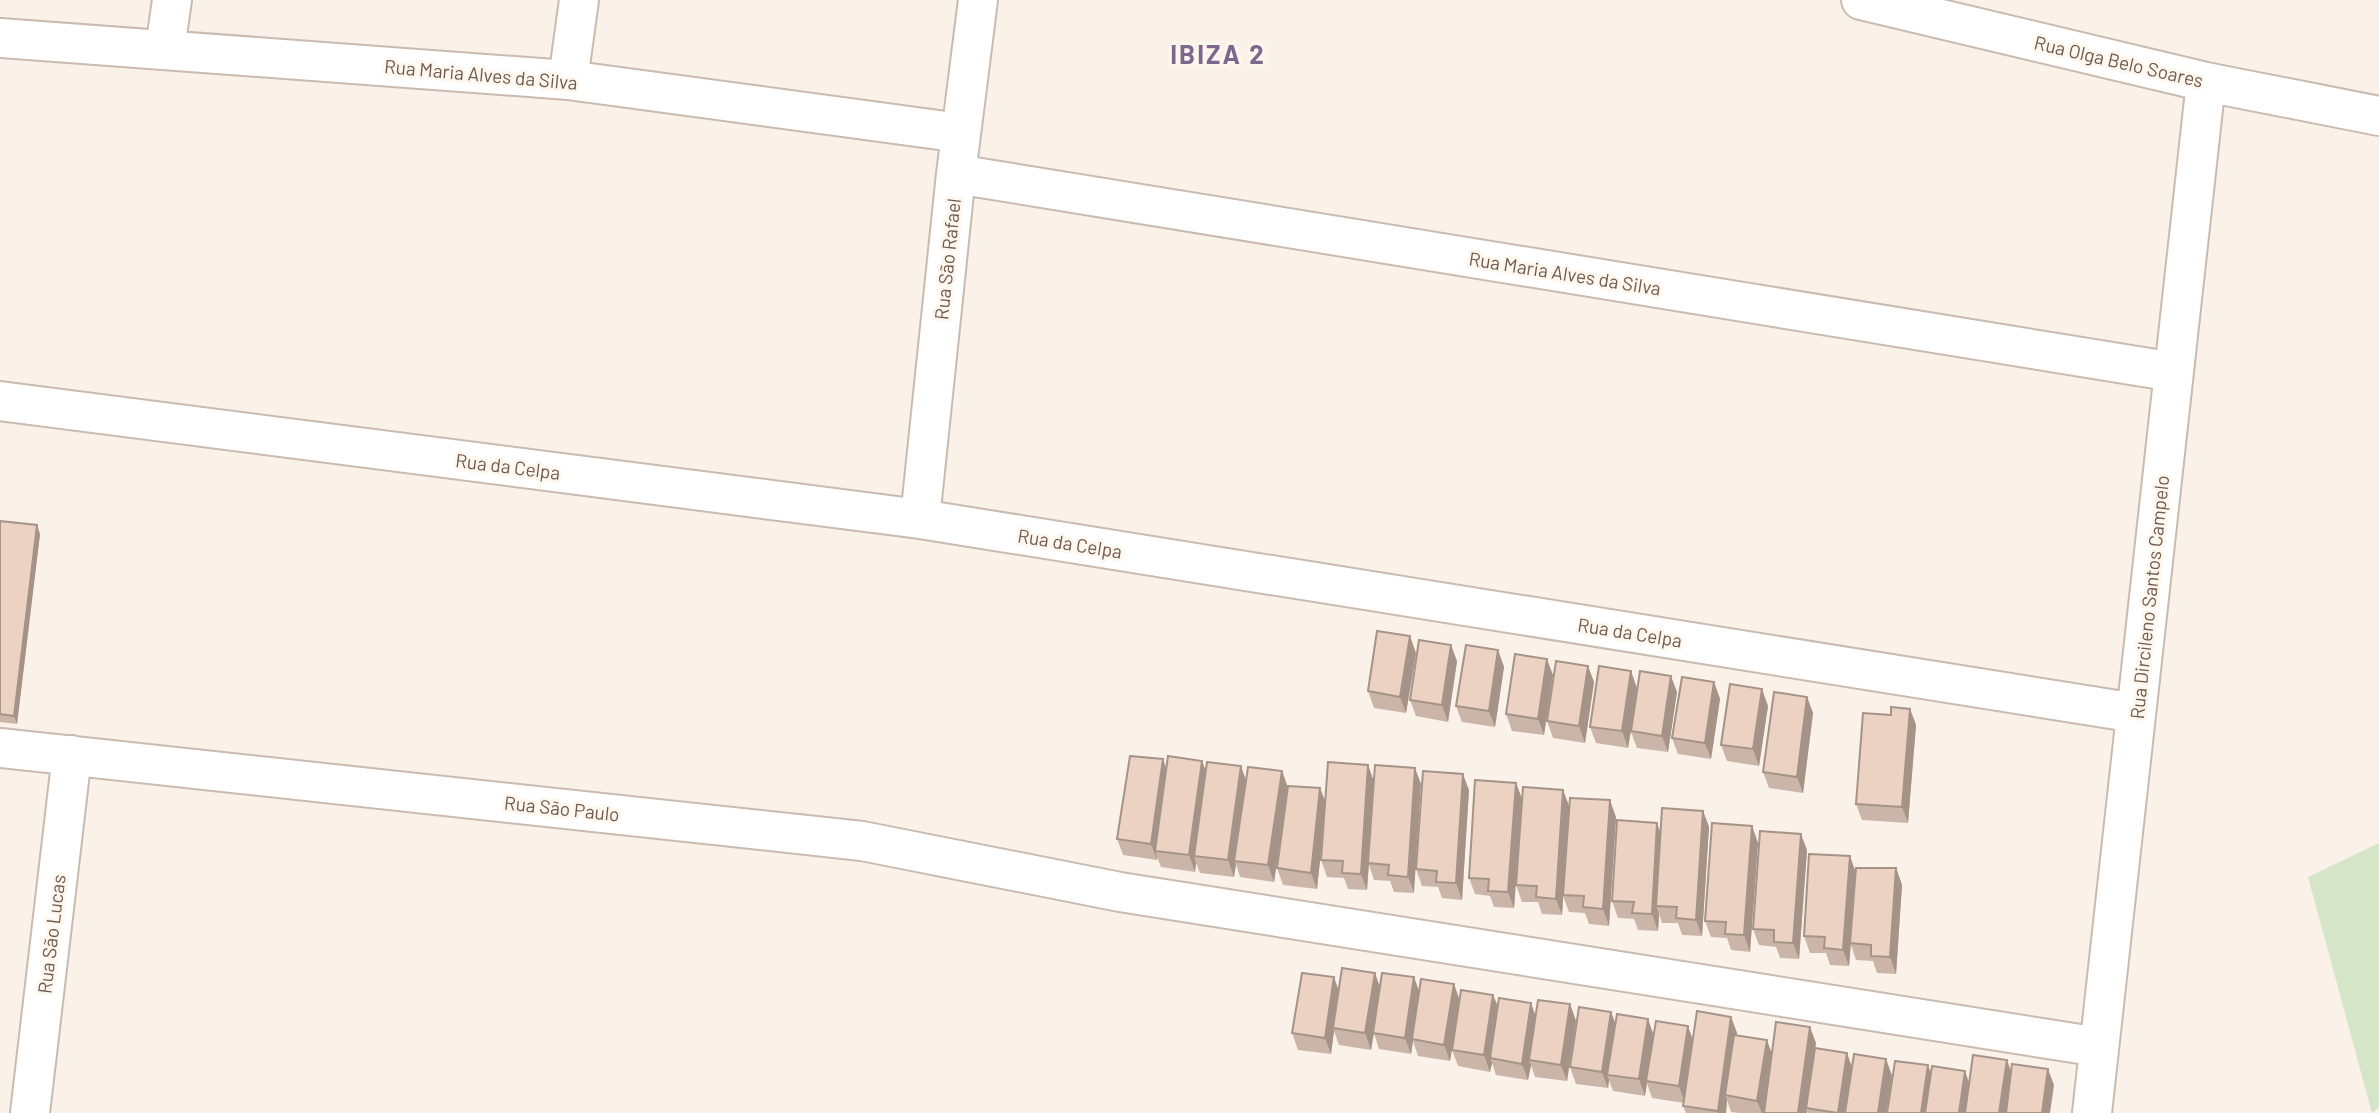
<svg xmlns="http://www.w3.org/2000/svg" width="2379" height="1113" font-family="Barlow,sans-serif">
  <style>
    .green { fill: #d5e6c8 }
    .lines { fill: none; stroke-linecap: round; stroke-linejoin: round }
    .street-casing { stroke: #cbbaaf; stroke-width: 42 }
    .street { stroke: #fff; stroke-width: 38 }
    .wall { fill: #cbb5a8 }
    .shaded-wall { fill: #a59388 }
    .building { fill: #ecd2c3; stroke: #a59388; stroke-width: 2 }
    .labels { text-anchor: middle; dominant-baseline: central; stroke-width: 6; stroke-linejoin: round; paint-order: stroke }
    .street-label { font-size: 19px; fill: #715a4f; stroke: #fdf7ee }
    .district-label { font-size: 26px; font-weight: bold; letter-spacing: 2px; fill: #7f668d; stroke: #fdf7ee }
  </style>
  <rect width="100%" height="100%" fill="#faf2e8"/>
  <path class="green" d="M2379 843V1107L2372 1113 2308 877Z"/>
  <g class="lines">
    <defs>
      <path id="street" d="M1861 0 2206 82 2379 116
        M0 38 568 80 961 133
        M165 49 172 0
        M568 80 579 0
        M956 174 2174 372
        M0 401 920 519 2136 713
        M920 519 956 174 978 0
        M0 748 862 841 1120 892 2099 1047
        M30 1113 72 755
        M2092 1113 2206 82"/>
    </defs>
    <use href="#street" class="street-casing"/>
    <use href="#street" class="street"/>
  </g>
  <path class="wall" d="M0 521 40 534 17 724 0 722Z
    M1498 650 1504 667 1495 727 1462 722 1456 706Z
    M1416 653 1406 713 1374 708 1368 691Z
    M1457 661 1448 722 1416 716 1410 700Z
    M1553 675 1544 735 1512 731 1506 714Z
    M1594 682 1585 743 1553 738 1547 721Z
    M1714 682 1720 699 1711 759 1678 754 1672 738Z
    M1637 687 1677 692 1668 752 1637 748 1631 732 1628 748 1596 743 1590 727Z
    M1807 697 1813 713 1803 793 1769 788 1763 772Z
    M1768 706 1759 766 1727 761 1721 745Z
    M1910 709 1916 725 1908 823 1862 820 1856 804 1891 715Z
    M1202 761 1206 771 1246 780 1282 771 1288 788 1274 882 1240 877 1236 864 1234 877 1200 873 1196 863 1195 872 1161 867 1157 857V860L1123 855 1117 839 1166 768Z
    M1368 765 1414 893 1394 892 1390 881 1374 880 1369 865 1367 890 1348 889 1344 878 1327 877 1321 860 1324 822 1317 889 1283 885 1277 868 1320 788 1326 803Z
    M1516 783 1522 799 1514 908 1494 907 1490 896 1475 894 1469 878Z
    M1469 790 1462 900 1442 898 1438 887 1422 886 1416 869Z
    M1563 790 1569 806 1616 817 1609 926 1589 924 1585 913 1569 912 1563 896 1562 915 1542 914 1538 902H1522L1516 885Z
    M1703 811 1709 827 1702 936 1682 935 1678 923H1662L1659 914 1658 931 1638 930 1634 919 1618 918 1612 901 1661 833Z
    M1752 826 1758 843 1750 952 1731 950 1727 938 1711 937 1705 921Z
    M1807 850 1799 959 1780 958 1776 947 1759 945 1753 929Z
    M1896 868 1902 885 1896 974 1877 973 1873 961 1856 960 1851 945 1849 966 1830 965 1826 953H1810L1804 936 1856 873Z
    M1414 977 1419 992 1460 1001 1498 1007 1536 1016 1570 1004 1576 1021 1567 1081 1535 1077 1531 1065 1528 1080 1496 1075 1492 1063 1490 1072 1458 1066 1452 1050 1455 1029 1450 1061 1418 1056 1413 1041 1411 1054 1379 1049 1374 1033 1371 1050 1339 1045 1334 1031 1331 1054 1298 1050 1292 1033 1339 991 1380 988Z
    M1611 1012 1615 1023 1654 1034 1693 1040 1731 1017 1737 1033V1036L1772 1054 1816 1043 1815 1048 1852 1066 1886 1059 1892 1076 1886 1113H1808L1807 1111V1113H1739L1731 1112 1727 1100 1726 1113H1686L1683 1106 1684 1103 1652 1098 1647 1083 1645 1096 1613 1091 1609 1080 1608 1088 1576 1084 1570 1067Z"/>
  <path class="shaded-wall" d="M37 525 40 534 17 724 14 716Z
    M1410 636 1416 653 1406 713 1400 697Z
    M1451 645 1457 661 1448 722 1442 705Z
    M1498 650 1504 667 1495 727 1489 711Z
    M1547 659 1553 675 1544 735 1538 719Z
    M1588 666 1594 682 1585 743 1579 726Z
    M1631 671 1637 688 1628 748 1622 731Z
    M1671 676 1677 692 1668 752 1662 736Z
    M1714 682 1720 699 1711 759 1705 743Z
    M1762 689 1768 706 1759 766 1753 749Z
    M1807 697 1813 713 1803 793 1797 777Z
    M1910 709 1916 725 1908 823 1902 807Z
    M1163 759 1169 776 1155 851 1157 857V860L1151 844Z
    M1202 761 1208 778 1194 856 1196 863 1195 872 1189 855Z
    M1368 765 1374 782 1367 890 1361 874Z
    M1241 766 1247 783 1234 861 1236 864 1234 877 1228 860Z
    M1415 768 1421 784 1414 893 1408 877Z
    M1282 771 1288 788 1274 882 1268 865Z
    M1463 774 1469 790 1462 900 1456 883Z
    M1516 783 1522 799 1514 908 1508 892Z
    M1320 788 1326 804 1317 889 1311 873Z
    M1563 790 1569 806 1562 915 1556 899Z
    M1610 800 1616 817 1609 926 1603 909Z
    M1703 811 1709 827 1702 936 1696 920Z
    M1657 823 1663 839 1656 906 1659 914 1658 931 1652 914Z
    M1752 826 1758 843 1750 952 1744 935Z
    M1801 834 1807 850 1799 959 1793 943Z
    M1850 856 1856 873 1849 966 1843 950Z
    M1896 868 1902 885 1896 974 1890 957Z
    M1375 973 1381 990 1371 1050 1365 1033Z
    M1334 977 1340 994 1333 1028 1334 1031 1331 1054 1325 1038Z
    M1414 977 1420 994 1411 1054 1405 1038Z
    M1454 984 1460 1001 1450 1061 1444 1045Z
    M1493 995 1500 1011 1490 1058 1492 1063 1490 1072 1484 1055Z
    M1531 1003 1537 1020 1529 1060 1531 1065 1528 1080 1522 1064Z
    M1570 1004 1576 1021 1567 1081 1561 1065Z
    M1611 1012 1617 1028 1607 1075 1609 1080 1608 1088 1602 1072Z
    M1731 1017 1737 1033 1728 1096 1725 1095 1727 1100 1726 1113H1718V1111Z
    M1648 1019 1654 1036 1646 1081 1647 1083 1645 1096 1639 1079Z
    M1688 1026 1694 1043 1685 1103 1679 1086Z
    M1810 1027 1816 1043 1807 1108H1806L1807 1113H1798Z
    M1767 1040 1773 1057 1764 1113H1762L1757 1101Z
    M1847 1053 1853 1070 1847 1113H1838Z
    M1886 1059 1892 1076 1886 1113H1878Z
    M2007 1060 2013 1077 2008 1113H1999Z
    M1928 1065 1934 1082 1929 1113H1921Z
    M2048 1069 2054 1085 2050 1113H2042Z
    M1965 1071 1971 1088 1967 1113H1959Z"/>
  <path class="building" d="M0 521 37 525 14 716 0 714Z
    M1377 631 1410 636 1400 697 1368 691Z
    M1419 640 1451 645 1442 705 1410 700Z
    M1466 645 1498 650 1489 711 1456 706Z
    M1515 654 1547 659 1538 719 1506 714Z
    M1556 661 1588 666 1579 726 1547 721Z
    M1599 666 1631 671 1622 731 1590 727Z
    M1640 671 1671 676 1662 736 1631 731Z
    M1682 677 1714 682 1705 743 1672 738Z
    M1730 684 1762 689 1753 749 1721 745Z
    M1774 692 1807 697 1797 777 1763 772Z
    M1891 707 1910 709 1902 807 1856 804 1863 713 1891 715Z
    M1130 756 1163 759 1151 844 1117 839Z
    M1168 756 1202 761 1189 855 1155 851Z
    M1207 762 1241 766 1228 860 1194 856Z
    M1328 762 1368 765 1361 874 1342 873 1343 861 1321 860Z
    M1375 765 1415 768 1408 877 1388 875 1389 865 1368 863Z
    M1248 767 1282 771 1268 865 1234 861Z
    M1423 771 1463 774 1456 883 1436 882 1437 871 1416 869Z
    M1475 780 1516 783 1508 892 1488 891 1489 879 1469 878Z
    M1288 786 1320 788 1311 873 1277 868Z
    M1523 787 1563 790 1556 899 1536 897 1537 886 1516 885Z
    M1570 798 1610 800 1603 909 1583 907 1584 896 1563 895Z
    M1662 808 1703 811 1696 920 1676 918 1677 907 1656 906Z
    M1617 820 1657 823 1652 914 1632 913 1634 902 1612 901Z
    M1712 823 1752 826 1744 935 1725 934 1726 922 1705 921Z
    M1760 831 1801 834 1793 943 1774 942V930L1753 929Z
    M1809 854 1850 856 1843 950 1824 948 1825 937 1804 936Z
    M1856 868H1896L1890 957 1871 956V945L1850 943Z
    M1342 968 1375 973 1365 1033 1333 1028Z
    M1302 973 1334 977 1325 1038 1292 1033Z
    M1382 973 1414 977 1405 1038 1373 1033Z
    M1421 979 1454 984 1444 1045 1412 1039Z
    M1461 990 1493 995 1484 1055 1452 1050Z
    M1499 998 1531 1003 1522 1064 1490 1058Z
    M1538 1000 1570 1004 1561 1065 1529 1060Z
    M1579 1007 1611 1012 1602 1072 1570 1067Z
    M1697 1011 1731 1017 1718 1111 1683 1106Z
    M1617 1014 1648 1019 1639 1079 1607 1075Z
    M1656 1021 1688 1026 1679 1086 1646 1081Z
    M1776 1022 1810 1027 1798 1113H1764Z
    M1734 1035 1767 1040 1757 1101 1725 1095Z
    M1815 1048 1847 1053 1838 1113 1806 1108Z
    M1854 1054 1886 1059 1878 1113H1845Z
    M1973 1055 2007 1060 1999 1113H1965Z
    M1895 1061 1928 1065 1921 1113H1887Z
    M2012 1064 2048 1069 2042 1113H2006Z
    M1932 1066 1965 1071 1959 1113H1925Z"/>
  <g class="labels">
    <g class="street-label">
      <text transform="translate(2119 61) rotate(13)">Rua Olga Belo Soares</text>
      <text transform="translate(481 74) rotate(5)">Rua Maria Alves da Silva</text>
      <text transform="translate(947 259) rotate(-84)">Rua São Rafael</text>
      <text transform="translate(1565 273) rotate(9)">Rua Maria Alves da Silva</text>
      <text transform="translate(508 466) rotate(7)">Rua da Celpa</text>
      <text transform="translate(1070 543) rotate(9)">Rua da Celpa</text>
      <text transform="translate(2149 597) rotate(-84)">Rua Dircileno Santos Campelo</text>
      <text transform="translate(1630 632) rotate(9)">Rua da Celpa</text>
      <text transform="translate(562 808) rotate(6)">Rua São Paulo</text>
      <text transform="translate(51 934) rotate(-83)">Rua São Lucas</text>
    </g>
    <g class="district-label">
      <text x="1218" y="53">IBIZA 2</text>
    </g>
  </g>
</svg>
